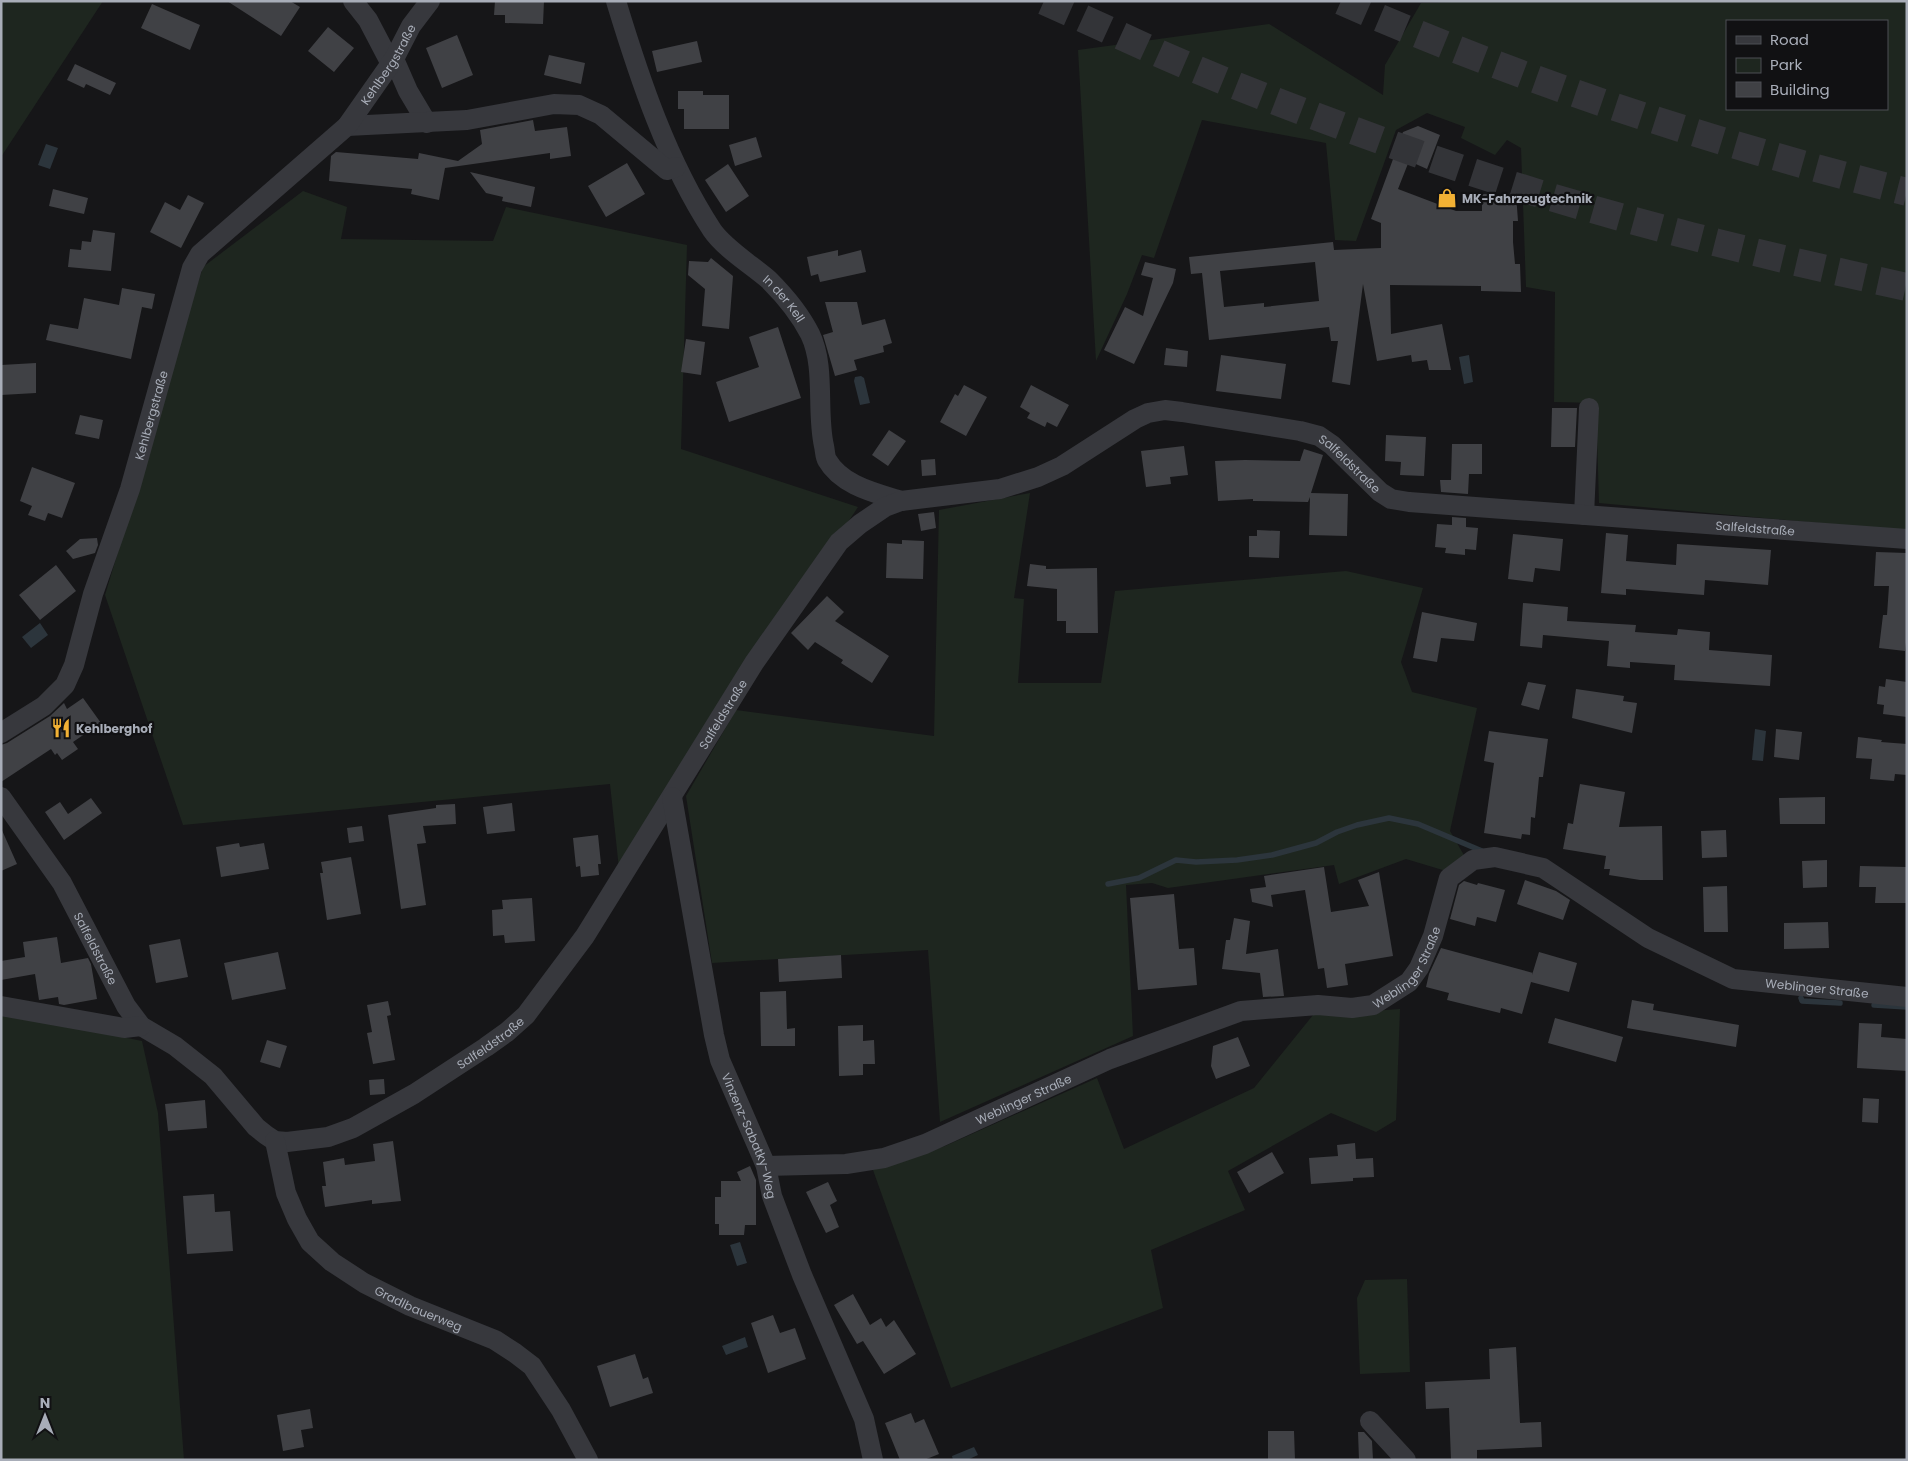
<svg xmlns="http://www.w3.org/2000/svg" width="1908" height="1461" font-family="Poppins,sans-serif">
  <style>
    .green { fill: #1e261f; fill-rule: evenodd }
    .water { fill: #2c353c }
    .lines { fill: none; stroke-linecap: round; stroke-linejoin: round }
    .stream { stroke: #2c353c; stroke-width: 5.5 }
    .building { fill: #404145; fill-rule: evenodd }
    .highway-tunnel { stroke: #333438; stroke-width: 28; stroke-dasharray: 28 14; stroke-linecap: butt }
    .street { stroke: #37383d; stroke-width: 20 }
    .labels { text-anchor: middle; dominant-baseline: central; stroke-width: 4.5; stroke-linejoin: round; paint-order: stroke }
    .street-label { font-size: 12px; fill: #a8adb8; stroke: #111113 }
    .poi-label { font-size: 12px; font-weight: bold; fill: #a8adb8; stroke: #111113; text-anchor: start }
  </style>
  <rect width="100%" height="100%" fill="#161618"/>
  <path class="green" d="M1 1H103L1 157Z
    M1481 1H1907V531L1599 503 1596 403 1554 402 1555 292 1526 287 1521 148 1507 140 1495 155 1461 138 1465 127 1427 113 1396 130 1356 241 1335 240 1326 143 1202 120 1154 258 1142 255 1127 294 1096 361 1078 50 1269 24 1383 95 1385 65 1421 3ZM1727 21H1887V109H1727Z
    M303 191 347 207 341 239 493 241 506 207 687 245 681 449 858 507 619 869 610 784 183 825 105 595 136 492 171 367 203 267Z
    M1030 493 1014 598 1024 599 1018 683H1101L1115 591 1346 571 1423 588 1401 662 1412 692 1477 708 1450 831 1465 857 1446 871 1406 859 1339 884 1334 865 1168 888 1152 883 1126 885 1133 1036 940 1122 928 950 712 963 686 796 736 710 934 736 939 510Z
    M1400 1009 1396 1120 1376 1132 1331 1113 1228 1171 1245 1210 1151 1250 1163 1308 951 1388 873 1170 945 1146 1097 1078 1124 1149 1254 1088 1313 1015Z
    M1 1012 142 1041 158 1113 184 1460H1Z
    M1407 1279 1410 1372 1360 1374 1357 1298 1365 1280Z"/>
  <path class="water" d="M46 144 58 148 50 169 38 165Z
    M1469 355 1473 382 1464 384 1459 357Z
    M861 376 864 378 870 403 860 405 854 381 855 377Z
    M40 623 48 635 31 648 22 637Z
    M1755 729 1766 731 1763 761 1752 760Z
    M740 1242 747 1263 737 1266 730 1245Z
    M745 1337 748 1347 726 1355 722 1346Z
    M974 1447 978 1455 967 1460H953L952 1456Z"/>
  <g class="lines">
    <path class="stream" d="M1108 884 1139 878 1176 860 1196 862 1237 860 1272 855 1316 843 1337 832 1357 825 1389 818 1418 824 1482 851
      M1801 998 1802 1001 1840 1003
      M1874 1005 1907 1007"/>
  </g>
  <path class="building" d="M227 1H290L300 7 281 36Z
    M495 1H544L543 24 505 23V15H494Z
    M152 4 200 25 190 50 141 28Z
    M328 27 354 48 334 72 308 51Z
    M457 35 473 75 442 88 426 48Z
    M697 41 702 62 657 72 652 51Z
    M549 55 585 63 581 84 544 75Z
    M75 64 116 83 110 95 86 84 84 88 67 80Z
    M678 91H703V95H729V129H684V109H678Z
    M533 120 535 131 567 127 571 156 550 159V153L445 168 439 200 411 194 412 189 329 181 331 156 336 152 418 159 419 153 458 161 482 144 480 130Z
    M1418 126 1440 135 1427 169 1409 161 1398 189 1456 211H1482V194H1516L1518 221H1513V242L1515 264H1520L1521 292 1481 291V286L1390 285 1391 334 1442 324 1451 370H1429L1427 360 1412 362 1411 355 1377 361 1363 284 1350 385 1332 382 1338 341H1331L1329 327 1209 340 1202 273 1191 274 1189 257 1333 242 1334 250 1381 248V223L1371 219 1403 132ZM1315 262 1319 301 1264 307V303L1224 307 1220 271Z
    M756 137 762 157 735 166 729 145Z
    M627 163 645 194 606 217 588 186Z
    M728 164 749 196 726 212 705 180Z
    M470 172 535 187 531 207 502 201 503 197 486 193Z
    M53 189 88 198 84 214 49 206Z
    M188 195 204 203 181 248 150 232 165 202 180 210Z
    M93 230 115 233 111 271 68 267 70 249 81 250 82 241 91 242Z
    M838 250V256L861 250 866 272 820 282 818 274 811 276 807 257Z
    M711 258 733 276 729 329 702 326 705 289 688 275 689 261 708 262Z
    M1145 262 1176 269 1173 283 1134 364 1104 350 1125 307 1143 316 1153 278 1141 275Z
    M122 288 155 294 152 309 142 307 131 359 46 340 50 324 78 329 84 298 119 305Z
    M825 302H857L862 325 885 319 892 343 883 346 884 352 854 360 857 370 835 376 823 335 833 332Z
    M778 327 801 398 729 422 716 382 759 367 749 337Z
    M686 339 705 342 701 375 681 372Z
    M1166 348 1188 351 1187 367 1164 365Z
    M1221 355 1286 364 1281 399 1216 391Z
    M36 363V393L1 395V365Z
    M964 385 987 397 966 436 940 422 955 394 958 396Z
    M1031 385 1069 405 1057 427 1047 422 1045 427 1027 418 1030 413 1020 407Z
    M1552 408H1577L1575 447H1551Z
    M80 415 103 420 99 439 75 434Z
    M889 430 906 441 888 466 872 455Z
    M1386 435 1426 437 1424 476 1400 475 1401 462 1385 461Z
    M1452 444H1482V474H1469L1468 494 1441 492 1440 480H1451Z
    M1184 446 1188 475 1170 477 1171 484 1146 487 1141 451Z
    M1304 449 1323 455 1311 493 1348 494 1347 536 1309 535 1310 497 1308 502 1253 501V499L1218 501 1215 461 1245 460 1300 461Z
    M935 459 936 475 922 476 921 460Z
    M32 467 75 483 62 518 48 513 45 521 28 515 32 506 20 501Z
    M934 512 936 528 921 531 918 514Z
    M1452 517 1466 518V527L1478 528 1476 550 1465 549V555L1445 553 1446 548 1435 547 1437 524 1452 525Z
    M1257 530 1280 531 1279 558 1249 557V536H1257Z
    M1606 533 1628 535 1626 561 1676 565 1677 544 1771 550 1768 585 1705 580 1704 595 1626 589V595L1601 593Z
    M1513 534 1563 539 1560 571 1535 568 1533 582 1508 579Z
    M97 538 98 545 95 553 73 559 66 551 80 539Z
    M902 540 924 541 923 579 886 578 887 543 902 544Z
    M1876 552 1907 553V634L1905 651 1879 648 1883 615H1887L1889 586H1874Z
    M1030 564 1046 566V569L1097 568 1098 633H1066V621H1057V589L1027 586Z
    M56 565 76 591 40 620 19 595Z
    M827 596 844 612 835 621 889 656 872 683 841 663 843 660 815 642 808 650 791 633Z
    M1523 603 1568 607 1567 621 1636 625 1635 632 1677 635 1678 629 1710 632 1709 650 1772 655 1770 686 1674 680 1675 665 1630 662V668L1607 666 1609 641 1543 635 1542 648 1520 646Z
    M1422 612 1477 623 1474 641 1441 638 1437 662 1413 658Z
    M1886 679 1907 682V717L1883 714 1884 705 1877 704 1879 686 1885 687Z
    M1528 682 1546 685 1539 710 1521 705Z
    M1576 689 1624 696 1623 701 1637 703 1632 733 1572 718Z
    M83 698 101 723 73 742 78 749 62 760 57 753 55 755 51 749 1 782V745L7 743 50 716 64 703 67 709Z
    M1776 729 1802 732 1799 760 1774 757Z
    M1489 731 1548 739 1543 777H1539L1535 818 1531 817 1530 835 1522 834 1521 839 1484 833 1494 763 1484 761Z
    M1858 737 1882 740 1881 742 1907 744V775L1895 774 1894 781 1870 779 1872 759 1856 758Z
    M1580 784 1625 792 1619 827 1662 826 1663 880H1640L1609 875 1610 869H1604L1606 856 1563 849 1568 823 1573 824Z
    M1825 797V824H1780L1779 798Z
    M91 798 102 813 64 840 45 812 60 802 68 814Z
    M512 803 515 831 487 834 483 807Z
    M455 804 456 824 423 826 426 843 417 844 426 905 401 909 388 815 436 808V805Z
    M362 826 364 841 349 843 347 828Z
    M1 828 17 864 1 871Z
    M1726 830 1727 857 1702 858 1701 831Z
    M598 835 601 864H598L599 875 581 877 580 866 576 867 573 838Z
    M239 843 240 847 264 843 269 869 221 877 216 847Z
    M351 857 361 914 327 920 320 873H323L321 862Z
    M1827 860V887L1803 888 1802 861Z
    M1860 866 1907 867V903H1875L1876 887H1859Z
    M1324 867 1331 912 1369 906 1358 880 1379 872 1393 956 1345 964 1348 985 1327 988 1324 968 1318 969 1305 890 1271 895 1273 907 1252 902 1250 889 1266 887 1264 876Z
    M1525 880 1556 891 1570 900 1563 920 1517 904Z
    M1464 881 1477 885 1478 883 1505 890 1496 922 1477 917 1475 926 1450 919 1459 885Z
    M1727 886 1728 932H1704L1703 887Z
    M1174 894 1179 949 1194 948 1197 985 1138 990 1130 898Z
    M532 898 535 941 505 943 504 935 493 936 492 910 503 909 502 900Z
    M1234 918 1250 921 1246 954 1278 949 1284 996 1263 997 1260 973 1222 969 1226 940H1230Z
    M1828 922 1829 948 1784 949V923Z
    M57 937 61 963 88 958 91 964 97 999 64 1005 59 1004 58 997 39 1000 35 974 1 980V961L25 957 23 942Z
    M180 939 188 977 156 983 149 945Z
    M1441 948 1533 973 1532 975 1539 952 1577 963 1569 992 1531 982 1522 1014 1501 1008 1500 1013 1447 1000 1449 993 1426 987 1429 974Z
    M278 952 286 989 232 1000 224 963Z
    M841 955 842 978 779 982 778 959Z
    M786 991 787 1029 795 1028V1046H761L760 992Z
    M1632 1000 1654 1004 1653 1010 1739 1025 1736 1047 1627 1028Z
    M388 1001 391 1015 387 1016 395 1060 373 1064 367 1033 372 1032 367 1005Z
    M1555 1018 1623 1037 1616 1062 1548 1043Z
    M1859 1023 1882 1024 1881 1037 1907 1039V1071L1857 1068Z
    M863 1025V1041L874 1040 875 1064H863V1075L839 1076 838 1026Z
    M1238 1037 1250 1066 1216 1079 1211 1066 1213 1046Z
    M267 1040 287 1046 280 1068 260 1062Z
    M384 1079 385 1094 370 1095 369 1080Z
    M1863 1098 1879 1099 1878 1123 1862 1122Z
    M205 1100 207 1128 168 1131 165 1104Z
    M393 1141 401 1201 372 1204V1200L325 1207 322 1186H326L323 1162 344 1158 345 1165 375 1161 373 1144Z
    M1355 1143 1356 1159 1373 1158 1374 1177 1353 1178V1181L1311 1184 1309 1158 1338 1156 1337 1145Z
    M1272 1152 1284 1173 1249 1193 1237 1172Z
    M750 1166 756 1180V1225H745L744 1235H719V1224H715V1197H721V1181H741L737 1172Z
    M828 1182 837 1201 830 1205 839 1227 826 1233 806 1192Z
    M214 1194 215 1212 230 1211 233 1251 187 1254 183 1196Z
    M853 1294 870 1325 881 1318 886 1327 894 1320 916 1354 884 1374 863 1341 857 1344 834 1305Z
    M773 1315 780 1333 795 1328 806 1359 768 1373 751 1323Z
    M1516 1347 1520 1423 1541 1422 1542 1447 1477 1450V1460H1451L1449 1408 1426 1409 1425 1382 1490 1379 1489 1349Z
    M635 1354 643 1379 648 1377 653 1393 610 1407 597 1366Z
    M310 1409 313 1428 301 1430 304 1447 283 1451 277 1415Z
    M911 1413 915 1423 924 1419 939 1454 924 1460H900L885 1423Z
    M1268 1431H1294L1295 1460H1268Z
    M1358 1432H1364L1372 1441 1373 1460H1359Z"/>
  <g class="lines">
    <path class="highway-tunnel" d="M1044 1C1085 19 1125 38 1165 56 1252 94 1341 126 1430 158 1586 212 1746 252 1907 287
      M1341 1C1523 82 1714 143 1907 192"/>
    <g class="street">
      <path d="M353 1 368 20 391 64"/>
      <path id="s1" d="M616 1C640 80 667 161 712 230 724 248 753 266 769 280 785 296 800 314 810 334 826 367 816 411 824 446 825 450 825 457 827 460 842 486 876 493 901 501"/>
      <path d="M394 59 408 91 427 123"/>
      <path d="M347 126 467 120 554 104 579 105 601 115 667 170 676 167"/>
      <path d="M1584 515 1589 408"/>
      <path id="s2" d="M1 733 44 706 65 685 74 665 93 594 130 489 192 268 200 254 347 126 394 59 411 26 430 1"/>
      <path id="s3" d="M1 797 62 883 126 1006 141 1026 175 1046 213 1076 256 1127 266 1135 275 1141 287 1142 328 1137 353 1128 414 1094 486 1047 507 1032 526 1015 585 936 754 663 839 542 860 524 885 507 901 501 1000 489 1038 477 1062 466 1135 419 1148 413 1165 410 1182 412 1300 431 1319 436 1332 445 1380 492 1391 499 1409 502 1907 539"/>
      <path id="s4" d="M672 797 714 1035 720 1060 766 1166 772 1196 802 1275 864 1419 873 1460"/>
      <path d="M1 1006 124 1028 141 1026"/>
      <path id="s5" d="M275 1141 286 1193 297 1219 310 1242 332 1262 364 1283 410 1306 495 1340 515 1353 532 1366 561 1410 588 1460"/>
      <path id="s6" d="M766 1166 846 1164 884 1158 925 1144 1110 1059 1241 1011 1318 1005 1352 1008 1373 1005 1409 982 1419 968 1433 936 1449 878 1473 860 1495 857 1543 868 1648 938 1733 979 1907 997"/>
      <path d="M1370 1421 1406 1460"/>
    </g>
  </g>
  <defs>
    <symbol id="shop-bare" viewBox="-9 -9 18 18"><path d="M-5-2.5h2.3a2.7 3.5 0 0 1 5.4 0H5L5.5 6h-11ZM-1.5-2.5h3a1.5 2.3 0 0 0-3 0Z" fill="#f2b134" stroke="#111113" stroke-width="2.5" paint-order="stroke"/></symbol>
    <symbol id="restaurant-bare" viewBox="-9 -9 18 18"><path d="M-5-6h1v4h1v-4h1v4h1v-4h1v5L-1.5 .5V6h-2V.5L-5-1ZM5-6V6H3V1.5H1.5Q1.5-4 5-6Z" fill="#f2b134" stroke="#111113" stroke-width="2.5" paint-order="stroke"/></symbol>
  </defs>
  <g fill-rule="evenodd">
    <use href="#shop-bare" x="1433" y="184" width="28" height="28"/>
    <use href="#restaurant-bare" x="47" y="714" width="28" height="28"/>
  </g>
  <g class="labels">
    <g class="street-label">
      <text stroke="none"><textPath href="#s2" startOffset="802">Kehlbergstraße</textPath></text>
      <text stroke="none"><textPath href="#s1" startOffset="349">In der Kell</textPath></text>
      <text stroke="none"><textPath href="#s2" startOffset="364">Kehlbergstraße</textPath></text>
      <text stroke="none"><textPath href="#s3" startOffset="1859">Salfeldstraße</textPath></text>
      <text stroke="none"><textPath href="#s3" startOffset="2279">Salfeldstraße</textPath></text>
      <text stroke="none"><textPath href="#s3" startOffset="1094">Salfeldstraße</textPath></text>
      <text stroke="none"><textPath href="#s3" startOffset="179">Salfeldstraße</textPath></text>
      <text stroke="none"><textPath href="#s6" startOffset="690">Weblinger Straße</textPath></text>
      <text stroke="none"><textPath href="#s6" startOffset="1199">Weblinger Straße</textPath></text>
      <text stroke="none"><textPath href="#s3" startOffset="689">Salfeldstraße</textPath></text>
      <text stroke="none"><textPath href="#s6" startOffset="270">Weblinger Straße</textPath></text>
      <text stroke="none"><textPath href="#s4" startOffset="349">Vinzenz-Sabatky-Weg</textPath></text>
      <text stroke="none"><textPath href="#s5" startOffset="236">Gradlbauerweg</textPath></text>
    </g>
    <g class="poi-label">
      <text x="1462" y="198">MK-Fahrzeugtechnik</text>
      <text x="76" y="728">Kehlberghof</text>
    </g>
  </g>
  <rect width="1908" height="1461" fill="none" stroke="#a8adb8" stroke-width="5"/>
  <rect x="1726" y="20" width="162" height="90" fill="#111113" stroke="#4d4f55"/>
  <rect x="1736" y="36" width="25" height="8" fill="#37383d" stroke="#4d4f55"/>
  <text x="1770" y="45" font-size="15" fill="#a8adb8">Road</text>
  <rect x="1736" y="58" width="25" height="15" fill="#1e261f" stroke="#4d4f55"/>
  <text x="1770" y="70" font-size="15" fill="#a8adb8">Park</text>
  <rect x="1736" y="82" width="25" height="15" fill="#404145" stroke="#4d4f55"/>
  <text x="1770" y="95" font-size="15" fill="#a8adb8">Building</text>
  <g transform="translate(45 1416)" stroke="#111113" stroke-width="4" paint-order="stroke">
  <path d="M0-4L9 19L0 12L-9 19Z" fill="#a8adb8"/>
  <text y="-8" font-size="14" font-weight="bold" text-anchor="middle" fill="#a8adb8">N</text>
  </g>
</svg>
